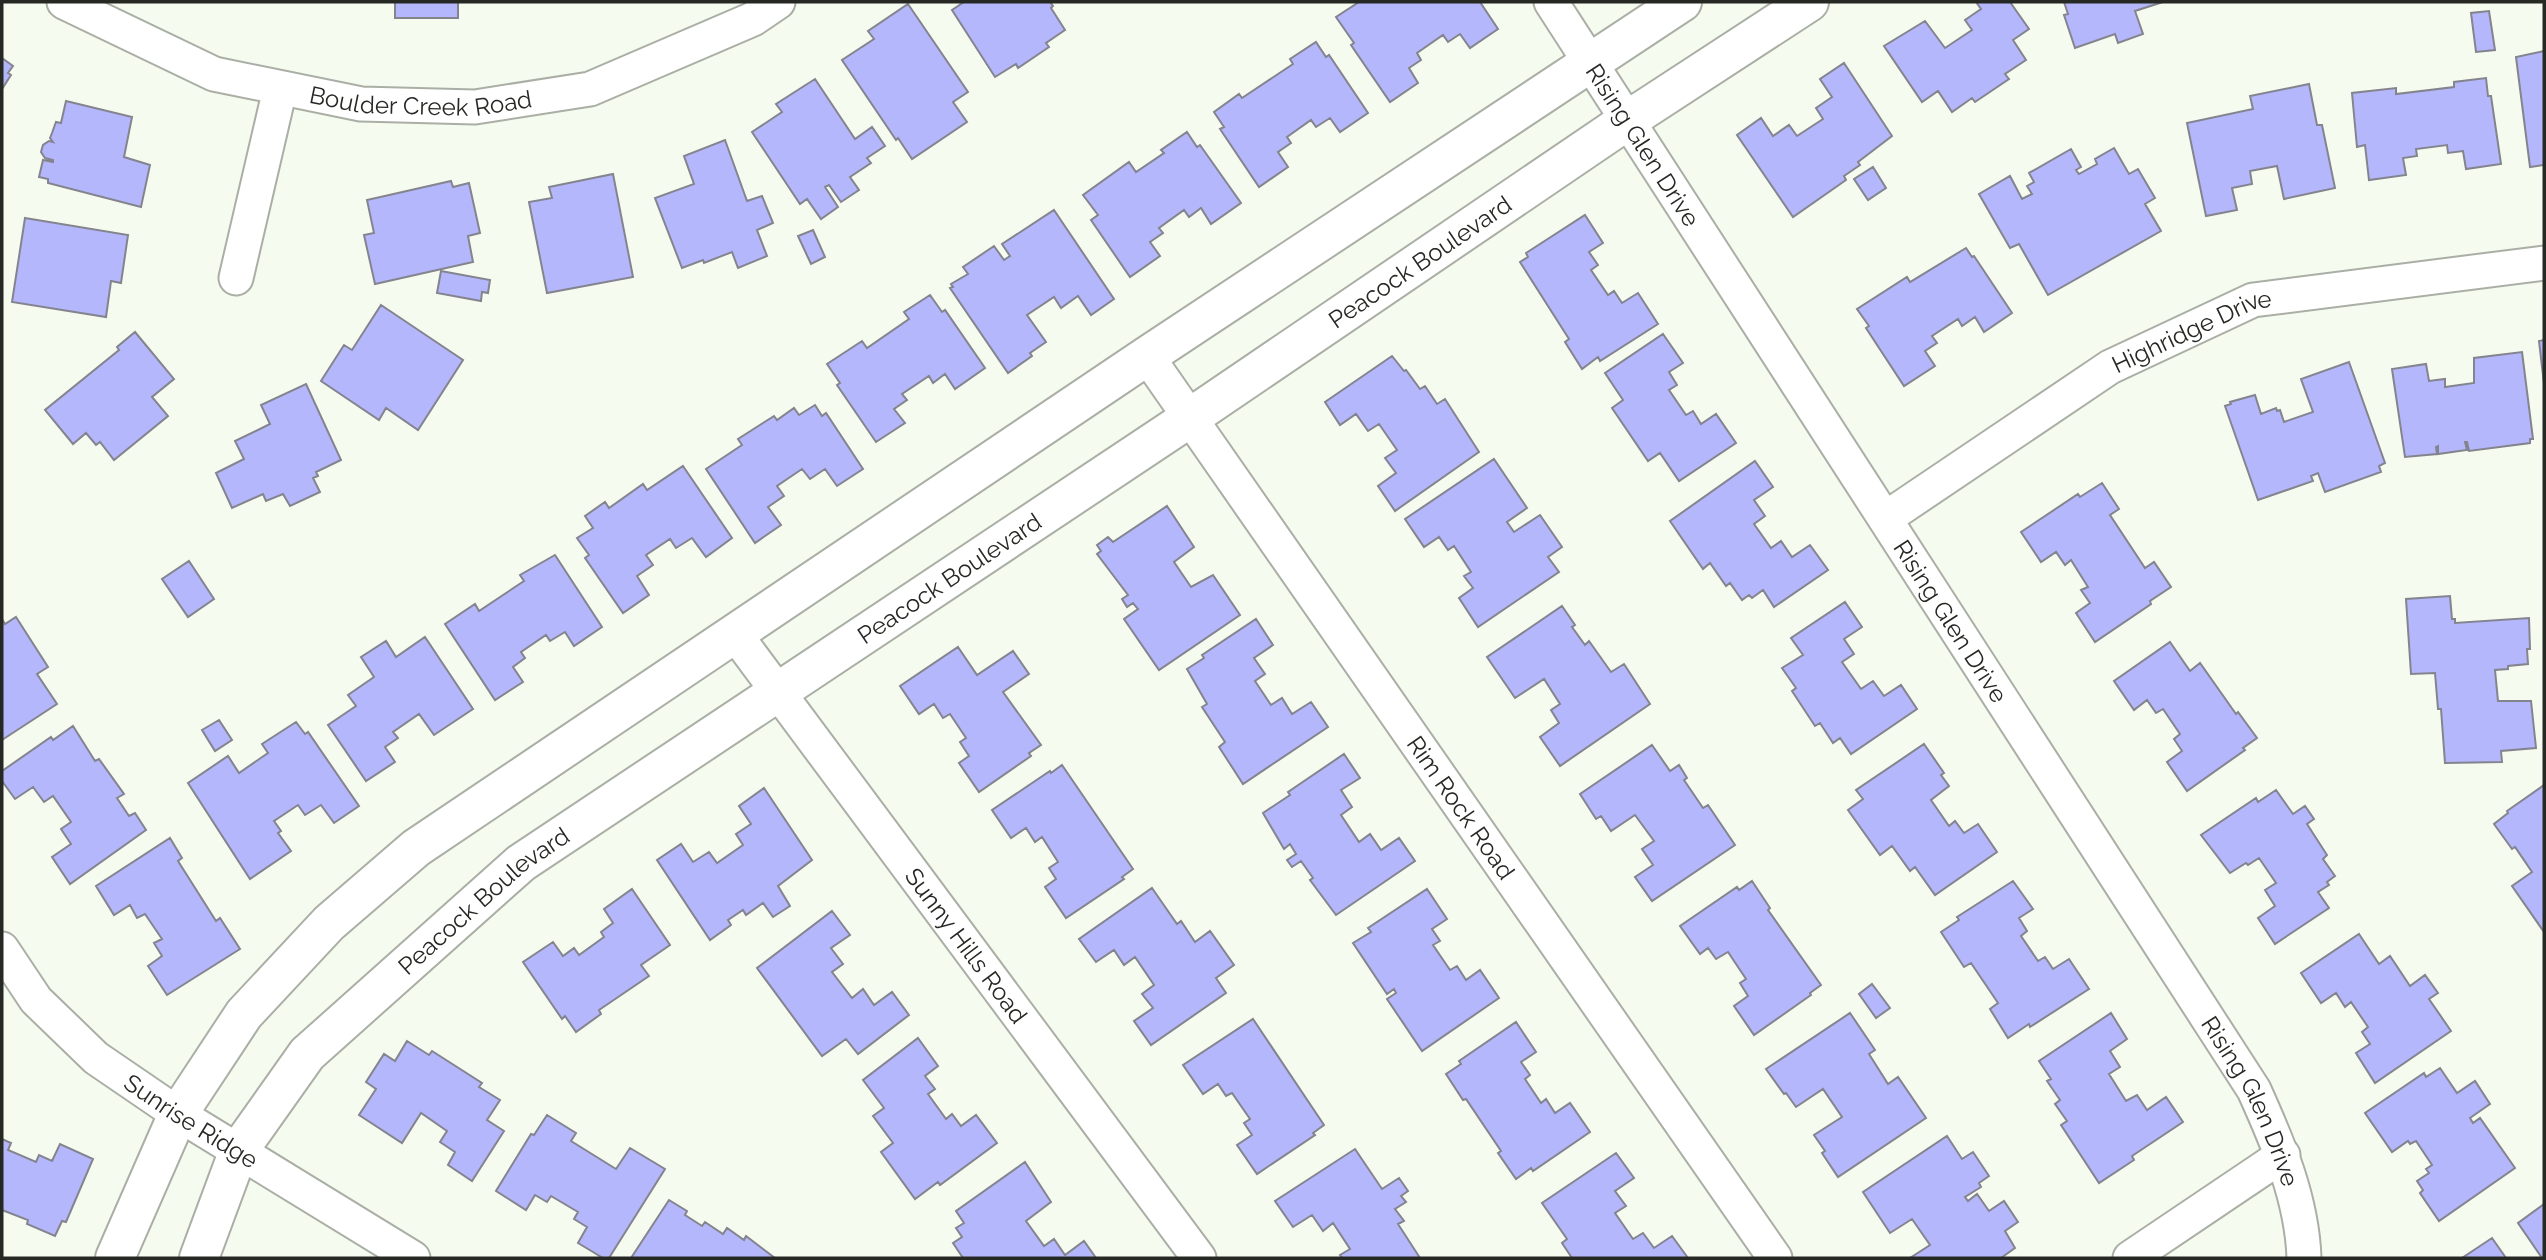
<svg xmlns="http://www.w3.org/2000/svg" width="2546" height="1260" font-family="Raleway,sans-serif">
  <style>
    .building { fill: #b4b7fb; stroke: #84848e; stroke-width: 2 }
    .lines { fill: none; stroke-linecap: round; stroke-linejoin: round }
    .street-casing { stroke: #aaafa5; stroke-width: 37 }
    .secondary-casing { stroke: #aaafa5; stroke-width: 42 }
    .street { stroke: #fff; stroke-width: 33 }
    .secondary { stroke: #fff; stroke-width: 38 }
    .labels { text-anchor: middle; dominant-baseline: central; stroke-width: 7; stroke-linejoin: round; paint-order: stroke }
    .street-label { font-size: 24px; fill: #262824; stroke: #f6fbf0 }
  </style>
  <rect width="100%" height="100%" fill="#f6fbf0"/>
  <path class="building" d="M395 2H458V18H395Z
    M964 2H1050L1053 6 1051 8 1065 30 1046 43 1049 47 1018 68 1016 64 995 77 952 10Z
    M1359 2H1480L1498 29 1470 48 1460 34 1448 42 1443 35 1417 53 1421 60 1409 68 1418 83 1390 102 1351 45 1354 43 1336 17Z
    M1976 2H2010L2029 29 2013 40 2026 60 2005 74 2009 79 1975 102 1972 98 1952 112 1938 91 1922 102 1884 46 1925 21 1945 48 1972 30 1965 20 1981 9Z
    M2064 2H2163L2135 11 2143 34 2118 43 2115 34 2075 48 2064 15 2068 14Z
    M908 4 968 92 953 102 967 122 912 159 898 138 896 140 842 60 874 39 868 31Z
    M2489 11 2495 50 2476 52 2471 13Z
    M1316 42 1326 57 1329 55 1368 113 1340 132 1330 118 1316 127 1311 120 1287 137 1291 143 1278 152 1288 167 1259 187 1220 129 1224 127 1214 112 1239 94 1242 98 1293 64 1290 59Z
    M2544 51V165L2530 167 2516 57Z
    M2 58 13 66 8 73 11 75 2 89Z
    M1844 63 1892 136 1858 162 1860 165 1844 176 1846 180 1793 217 1737 135 1761 118 1773 136 1789 125 1797 136 1823 119 1816 108 1832 97 1820 79Z
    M2486 78 2488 96H2491L2501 164 2466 169 2463 151 2448 153 2447 145 2416 149 2417 156 2403 158 2406 175 2369 180 2365 145 2357 147 2352 93 2396 88V94L2454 87V82Z
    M815 79 855 139 872 127 885 146 867 158 871 163 850 177 859 190 841 202 829 185 825 187 838 207 821 219 807 199 800 204 752 132 782 112 776 104Z
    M2309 84 2317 125H2322L2335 188 2284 199 2277 166 2250 171 2252 184 2232 188 2237 210 2206 216 2187 123 2253 109 2250 96Z
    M66 101 132 117 124 157 150 165 141 207 48 183V179L39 177 43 160 53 162V160L45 158 41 152 43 145 49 141 53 142 50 138 52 133 56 122 61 123Z
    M1187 132 1197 147 1200 145 1241 203 1211 224 1201 208 1189 217 1184 210 1159 228 1163 233 1150 242 1160 256 1130 277 1091 220 1098 215 1083 195 1129 162 1136 172 1164 153 1161 150Z
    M725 140 747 201 762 196 773 223 757 230 767 256 738 268 732 252 704 263 703 260 682 268 655 198 694 184 684 156Z
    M2114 148 2129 174 2138 169 2155 198 2145 204 2161 231 2048 295 2019 244 2010 248 1979 194 2010 176 2022 199 2032 194 2027 186 2034 182 2029 173 2071 149 2081 167 2076 170 2079 174 2097 164 2095 159Z
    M1873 167 1886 188 1868 200 1854 179Z
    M613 174 633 277 547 293 529 202 552 198 549 187Z
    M451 181 453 187 469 183 480 233 468 236 473 262 375 284 364 235 374 233 367 200Z
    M1054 210 1114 299 1091 315 1078 296 1061 308 1054 297 1027 315 1046 342 1030 353 1032 356 1008 373 950 288 953 287 951 284 968 274 963 267 994 246 1004 260 1010 256 1002 244Z
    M1585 215 1603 243 1589 252 1598 265 1591 270 1608 295 1614 291 1622 303 1638 293 1658 324 1600 361 1598 357 1582 369 1565 342 1569 339 1520 262 1528 257 1526 253Z
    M25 218 128 235 121 283 111 281 106 317 12 302Z
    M813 230 825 257 811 264 798 236Z
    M1966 248 1972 257 1974 256 2012 313 1984 332 1975 317 1962 326 1958 319 1932 336 1937 343 1925 351 1935 366 1904 386 1866 328 1869 326 1857 309 1907 277 1910 282Z
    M441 271 490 280 488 293 482 292 481 301 437 293Z
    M930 295 942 312 945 310 985 368 955 389 945 374 933 383 929 376 902 394 907 400 894 409 905 423 876 442 837 385 840 383 827 364 862 341 867 348 909 319 904 312Z
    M381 305 463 360 418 430 386 408 379 420 321 381 344 345 352 350Z
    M135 332 174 379 152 397 168 416 114 460 100 442 96 445 86 433 73 444 45 410 119 350 117 347Z
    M1663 334 1683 363 1669 372 1677 385 1669 390 1686 415 1693 411 1701 424 1716 414 1736 443 1679 481 1660 453 1648 461 1612 408 1623 400 1605 373Z
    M2544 340V384L2539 341Z
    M2522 352 2533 439H2530V443L2469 451 2467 442H2465L2467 450 2438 454V446L2436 447 2437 454 2405 457 2392 369 2426 364 2429 381 2445 379V387L2474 383V358Z
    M1392 356 1404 371 1406 370 1420 389 1425 386 1437 404 1445 399 1479 452 1395 511 1378 486 1396 473 1385 458 1397 450 1379 424 1368 431 1356 414 1340 425 1325 402Z
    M2349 362 2385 463 2379 466 2381 472 2325 492 2318 473 2311 476 2313 481 2258 500 2225 406 2231 404 2230 402 2255 395 2261 414 2276 408 2277 411 2280 410 2284 422 2313 412 2301 379Z
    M306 384 341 460 316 472 318 476 313 478 320 492 290 506 283 494 266 501 263 494 232 508 216 473 244 459 235 441 270 424 261 405Z
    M815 405 822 416 826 413 863 469 837 486 825 469 810 479 802 469 777 486 784 496 768 507 781 525 755 543 706 469 742 445 738 439 774 416 777 420 794 408 799 415Z
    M1494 459 1527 508 1507 522 1514 532 1540 515 1562 547 1548 557 1559 572 1478 627 1459 598 1473 588 1464 576 1471 572 1454 546 1448 550 1439 537 1424 547 1405 519Z
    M1755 461 1773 487 1754 500 1765 516 1754 524 1771 548 1781 541 1792 557 1810 545 1828 570 1774 607 1763 590 1752 598 1749 595 1742 600 1730 583 1726 586 1710 563 1703 569 1670 521Z
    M683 466 732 538 706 557 692 538 676 548 670 539 646 555 653 565 637 576 649 595 623 613 585 558 589 555 577 538 593 528 585 516 605 502 609 508 643 484 647 490Z
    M2102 483 2119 509 2110 515 2145 568 2154 562 2171 587 2150 601 2151 604 2095 642 2076 613 2090 603 2081 590 2088 587 2071 560 2065 565 2056 552 2041 562 2021 532 2078 494 2080 497Z
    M1167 506 1194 547 1174 562 1191 587 1213 575 1240 615 1159 670 1124 619 1138 609 1133 603 1127 607 1122 599 1128 595 1097 554 1101 551 1097 545 1108 537 1113 542Z
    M555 555 602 627 574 646 565 632 550 641 546 635 521 652 525 658 513 667 523 682 495 700 445 624 475 604 479 611 524 581 520 575Z
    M189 561 214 599 188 617 162 579Z
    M2450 596 2452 619H2455V623L2529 618 2530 649H2527L2528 664 2508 666V669L2495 670 2498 701H2531L2536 748 2501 751 2502 762 2445 763 2441 709H2438L2435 673 2411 674 2406 599Z
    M1845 602 1862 627 1844 639 1854 654 1842 662 1861 689 1873 681 1884 696 1901 685 1917 709 1851 754 1840 738 1833 743 1820 723 1815 726 1792 691 1796 688 1782 668 1803 655 1791 638Z
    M1562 606 1575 625 1572 627 1585 645 1589 641 1611 672 1624 664 1650 704 1560 766 1540 737 1559 723 1551 710 1560 704 1544 679 1515 698 1487 657Z
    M16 617 48 667 37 674 57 704 2 740V619L5 624Z
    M1256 619 1273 645 1254 658 1265 674 1255 681 1271 705 1282 698 1292 714 1311 702 1328 727 1243 784 1219 747 1225 742 1202 707 1207 704 1187 669 1204 658 1202 655Z
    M425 637 473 709 434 735 419 714 393 732 398 738 385 747 395 762 366 781 328 725 356 706 348 695 374 677 361 657 386 641 396 657Z
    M2170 642 2190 671 2200 663 2236 714 2238 712 2257 738 2243 748 2245 750 2187 791 2167 762 2182 751 2174 739 2180 734 2163 709 2156 713 2147 700 2134 710 2114 681Z
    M958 647 977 675 1013 651 1029 674 1003 692 1041 745 1029 753 1031 756 979 792 959 763 969 756 960 742 966 738 950 714 943 718 934 704 919 714 900 686Z
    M219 720 232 740 215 751 202 730Z
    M296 722 305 734 308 732 359 806 334 823 321 805 305 815 298 805 274 821 281 831 278 833 291 851 250 879 188 783 228 756 239 773 268 753 262 744Z
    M73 726 95 761 99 759 124 794 117 798 129 816 135 813 146 830 70 884 52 857 71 844 61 829 71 822 53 796 44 802 33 787 15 799 2 781V771L51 737 53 740Z
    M1924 744 1944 773 1941 775 1949 786 1931 800 1949 826 1955 821 1964 833 1978 824 1997 852 1935 895 1915 867 1910 871 1892 846 1880 855 1848 810 1863 799 1856 790Z
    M1652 745 1670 771 1679 765 1687 778 1684 780 1703 808 1708 805 1735 845 1652 901 1635 877 1653 865 1642 849 1654 841 1635 815 1611 831 1601 816 1596 819 1580 794Z
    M1344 754 1360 778 1341 790 1352 807 1341 815 1359 842 1370 834 1381 850 1399 838 1415 861 1336 915 1310 880 1313 878 1301 861 1292 867 1287 860 1296 854 1290 844 1284 849 1263 813 1290 795 1288 792Z
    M1062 765 1133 869 1122 877 1124 879 1066 918 1045 887 1056 879 1049 868 1058 862 1042 837 1035 842 1026 828 1011 838 992 810 1050 771 1051 773Z
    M2544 785V932L2512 886 2532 872 2515 847 2512 849 2494 824 2508 813 2507 811Z
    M764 788 812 860 778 886 790 906 773 917 763 903 746 915 743 910 728 920 731 925 710 940 657 860 681 844 693 862 709 852 717 863 743 845 736 834 751 824 739 806Z
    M2276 790 2293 814 2305 806 2314 819 2307 824 2327 855 2323 859 2335 876 2327 882 2329 885 2318 892 2329 908 2275 944 2258 918 2275 906 2265 890 2276 883 2259 858 2248 865 2246 863 2230 873 2201 835 2256 798 2258 802Z
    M170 838 182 858 178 861 216 921 220 918 240 949 167 995 148 966 162 956 154 943 162 939 145 914 137 918 130 905 114 915 96 886Z
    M1752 881 1770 908 1768 910 1821 985 1810 993 1811 995 1754 1035 1734 1006 1748 996 1740 983 1746 979 1728 952 1716 959 1708 948 1700 954 1680 926 1737 887 1739 890Z
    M2013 881 2033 909 2019 918 2027 931 2021 936 2038 961 2045 957 2053 969 2069 959 2089 989 2030 1027 2029 1024 2008 1038 1990 1009 1998 1003 1971 963 1964 967 1941 932 1959 920 1957 917Z
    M1152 888 1177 924 1181 921 1195 942 1210 931 1234 965 1216 978 1226 993 1151 1045 1134 1021 1153 1008 1142 994 1154 985 1135 957 1124 965 1114 950 1096 962 1079 939Z
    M632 889 670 945 641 965 649 976 599 1010 601 1014 576 1032 565 1016 562 1019 523 962 553 942 563 956 574 948 579 955 604 937 601 932 613 923 604 909Z
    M1427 889 1447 919 1432 929 1440 941 1433 945 1450 970 1457 966 1466 980 1480 970 1499 998 1422 1051 1387 999 1396 993 1394 989 1387 994 1353 943 1371 932 1368 928Z
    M832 911 850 935 831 948 843 964 832 972 852 998 863 989 874 1005 892 992 909 1015 858 1054 846 1039 822 1056 757 968Z
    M2359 934 2379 964 2390 956 2410 986 2425 975 2438 993 2429 999 2451 1031 2375 1083 2356 1053 2370 1044 2362 1032 2368 1027 2351 1002 2345 1007 2336 993 2321 1003 2301 973Z
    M1872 984 1890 1008 1876 1018 1859 994Z
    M1850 1013 1875 1050 1869 1054 1888 1084 1898 1077 1926 1118 1838 1177 1822 1153 1825 1151 1814 1135 1842 1117 1823 1089 1796 1107 1786 1093 1784 1094 1766 1069Z
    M2111 1013 2127 1039 2110 1051 2120 1067 2109 1074 2126 1101 2137 1095 2147 1110 2166 1097 2183 1122 2132 1156 2134 1160 2099 1183 2061 1125 2067 1121 2055 1104 2060 1100 2047 1081 2051 1079 2039 1061Z
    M1253 1019 1324 1125 1313 1133 1315 1135 1257 1174 1237 1145 1252 1135 1244 1123 1250 1119 1232 1093 1226 1096 1218 1084 1203 1094 1183 1065Z
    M1516 1022 1536 1052 1521 1062 1530 1075 1525 1079 1541 1103 1546 1099 1555 1113 1570 1103 1590 1132 1533 1171 1531 1168 1516 1179 1498 1153 1501 1151 1466 1099 1463 1100 1446 1074 1461 1064 1459 1061Z
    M918 1038 938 1066 925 1076 935 1089 928 1094 946 1119 952 1114 961 1126 976 1115 997 1143 940 1185 938 1182 915 1199 881 1152 893 1143 873 1116 884 1108 863 1080Z
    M407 1041 429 1055 432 1051 482 1083 479 1087 500 1100 487 1120 504 1131 472 1181 448 1165 455 1152 440 1142 447 1131 421 1113 402 1143 359 1115 376 1089 366 1082 384 1054 395 1061Z
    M2440 1068 2457 1093 2475 1081 2490 1104 2470 1118 2473 1123 2480 1118 2515 1168 2439 1221 2420 1193 2423 1190 2417 1181 2429 1173 2426 1169 2432 1165 2416 1141 2410 1144 2408 1141 2392 1152 2365 1113 2424 1073 2426 1077Z
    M547 1115 576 1133 571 1141 616 1169 630 1148 665 1169 609 1258H603L578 1243 587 1227 574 1219 578 1212 551 1196 547 1202 535 1195 526 1210 496 1191 531 1134 534 1135Z
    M1947 1136 1962 1159 1973 1152 1989 1176 1979 1183 1981 1187 1965 1197 1968 1201 1977 1194 1989 1211 2004 1201 2018 1222 2005 1231 2015 1248 2001 1258H1910L1930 1245 1912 1219 1890 1233 1863 1192Z
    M2 1139 11 1143 8 1150 36 1162 39 1155 52 1161 60 1144 93 1159 66 1222 62 1221 55 1236 27 1224 28 1220 2 1210Z
    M1355 1149 1382 1189 1399 1178 1408 1191 1401 1196 1406 1202 1395 1209 1404 1221 1398 1224 1420 1258H1342L1340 1255 1350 1249 1333 1223 1323 1231 1312 1215 1293 1227 1275 1201Z
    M1616 1153 1634 1178 1615 1191 1626 1206 1615 1213 1633 1239 1643 1233 1654 1248 1672 1236 1688 1258H1572L1562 1243 1567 1239 1542 1203Z
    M1025 1162 1051 1202 1026 1221 1044 1246 1054 1239 1065 1255 1084 1241 1096 1258H963L953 1243 962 1237 956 1228 964 1223 956 1211Z
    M669 1200 687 1211 685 1215 702 1226 705 1222 723 1234 727 1228 744 1240 746 1236 775 1258H631Z
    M2544 1204V1258H2542L2518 1223Z
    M2492 1238 2506 1258H2462Z"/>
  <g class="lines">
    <defs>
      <g id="street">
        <path id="s1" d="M64 2 214 74 361 104 475 107 590 89 753 19 778 2"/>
        <path id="s2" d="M1551 2 2254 1090C2278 1143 2302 1199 2304 1258"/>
        <path d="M236 278 280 89"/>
        <path id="s3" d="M1147 356 1775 1258"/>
        <path id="s4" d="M1886 518 2110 367 2253 300 2544 263"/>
        <path id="s5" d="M735 634 1199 1258"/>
        <path id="s6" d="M2 949 36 1000 96 1058 178 1114 413 1258"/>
        <path d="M2130 1258 2283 1155"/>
      </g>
      <g id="secondary">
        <path d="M115 1258 178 1114 244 1014 329 923 416 848 1147 356 1682 2"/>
        <path id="s7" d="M199 1258 239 1150 307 1054 521 863 1191 417 1628 120 1809 2"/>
      </g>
    </defs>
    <use href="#street" class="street-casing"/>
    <use href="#secondary" class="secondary-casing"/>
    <use href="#street" class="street"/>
    <use href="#secondary" class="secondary"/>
  </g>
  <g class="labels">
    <g class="street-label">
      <text stroke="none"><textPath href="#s1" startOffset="376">Boulder Creek Road</textPath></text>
      <text stroke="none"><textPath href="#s2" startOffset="170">Rising Glen Drive</textPath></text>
      <text stroke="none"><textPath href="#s7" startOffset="1601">Peacock Boulevard</textPath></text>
      <text stroke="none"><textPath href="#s4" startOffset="360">Highridge Drive</textPath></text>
      <text stroke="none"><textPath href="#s7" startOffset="1034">Peacock Boulevard</textPath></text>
      <text stroke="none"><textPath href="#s2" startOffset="737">Rising Glen Drive</textPath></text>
      <text stroke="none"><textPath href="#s3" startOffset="550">Rim Rock Road</textPath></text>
      <text stroke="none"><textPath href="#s7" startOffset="467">Peacock Boulevard</textPath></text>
      <text stroke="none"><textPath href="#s5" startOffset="388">Sunny Hills Road</textPath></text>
      <text stroke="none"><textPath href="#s2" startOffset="1304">Rising Glen Drive</textPath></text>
      <text stroke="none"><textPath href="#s6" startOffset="259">Sunrise Ridge</textPath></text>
    </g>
  </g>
  <rect width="2546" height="1260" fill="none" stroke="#262824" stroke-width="7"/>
</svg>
